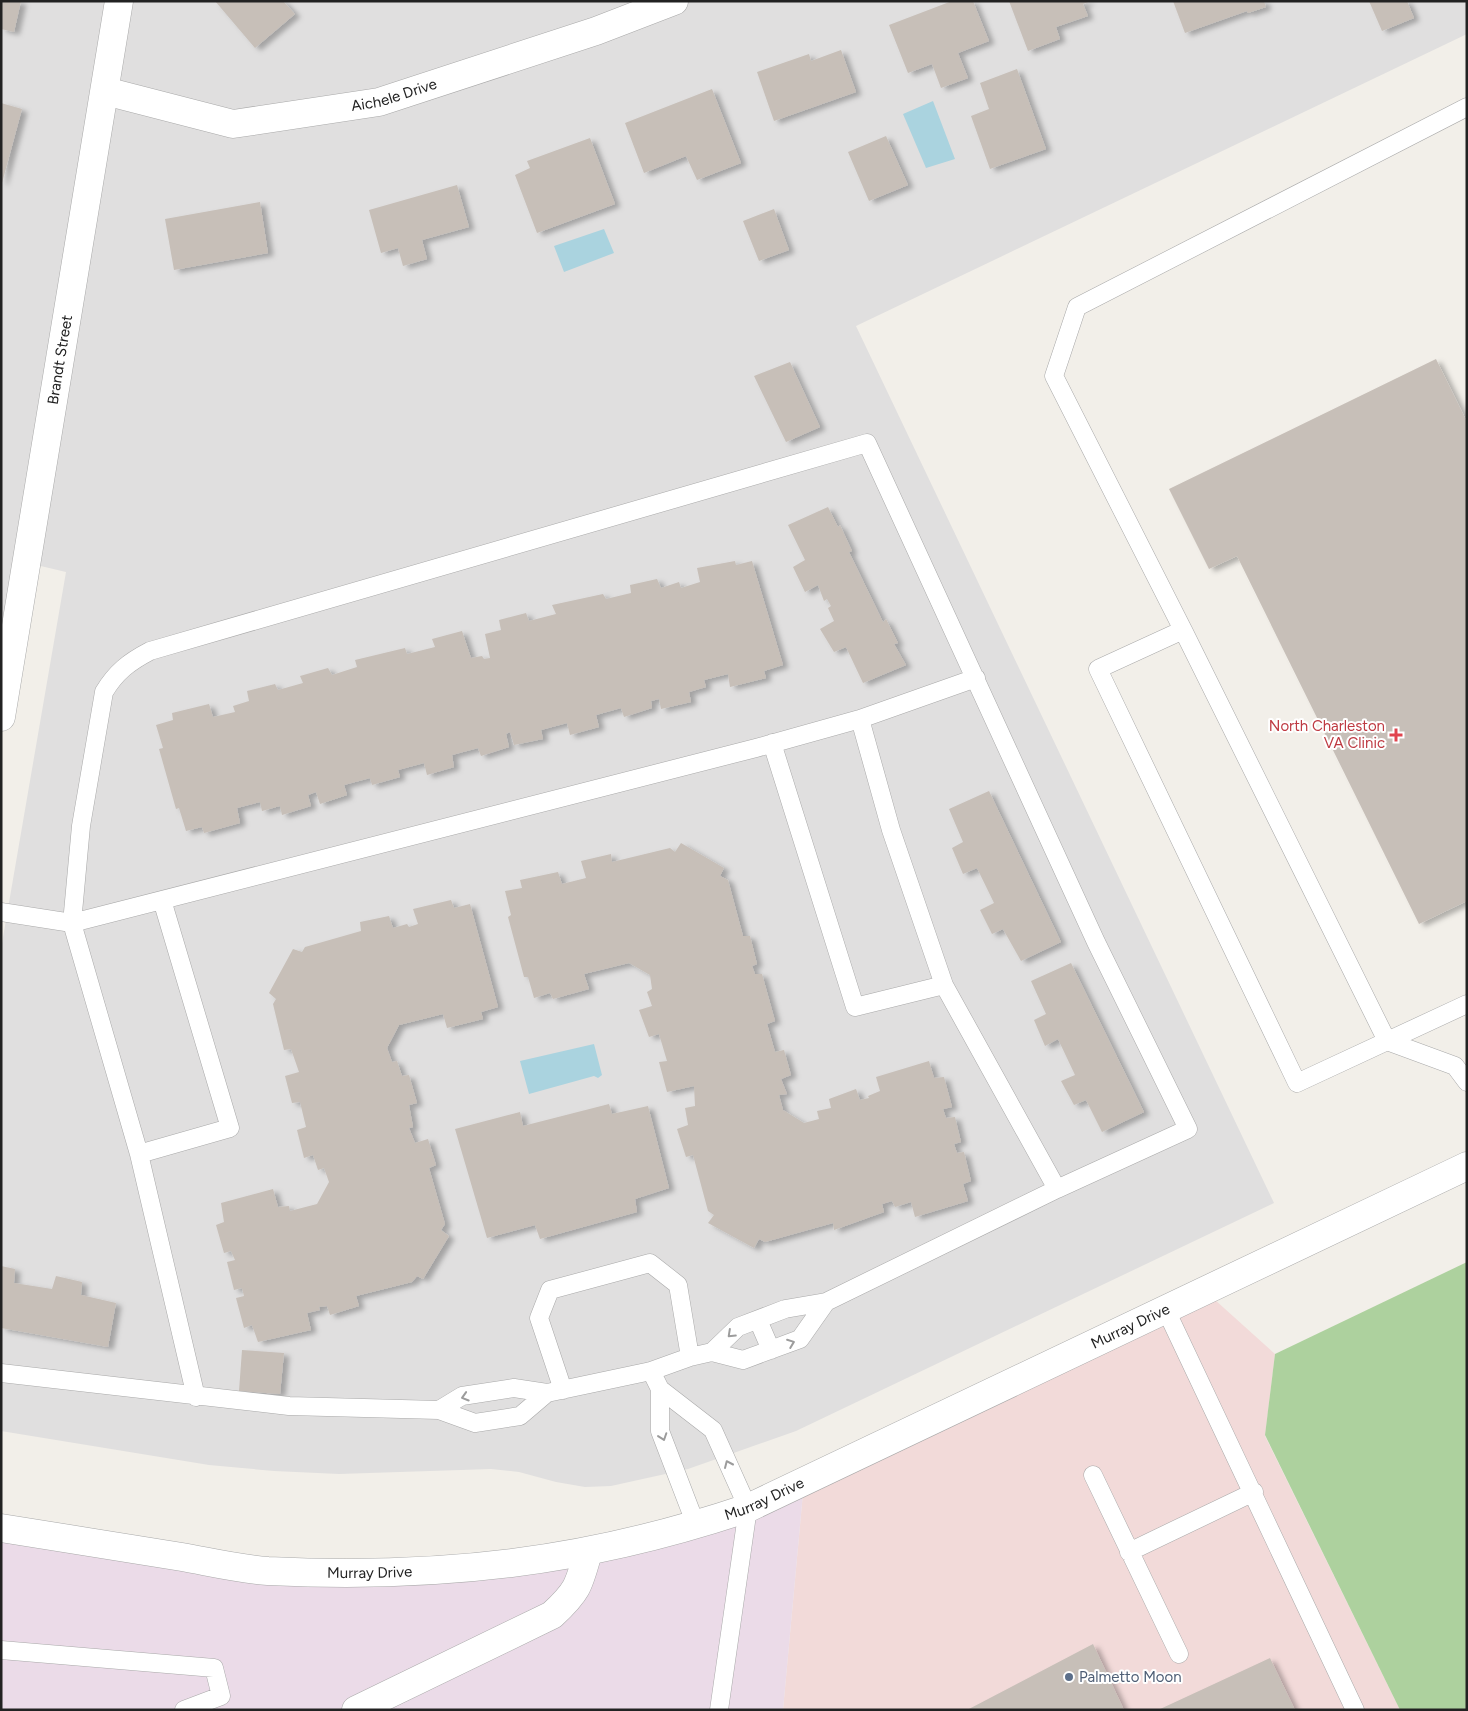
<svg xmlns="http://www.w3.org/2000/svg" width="1468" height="1711" font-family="Figtree,sans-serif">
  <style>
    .residential { fill: #e0dfdf }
    .commercial { fill: #f2dad9 }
    .industrial { fill: #ebdbe8 }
    .forest { fill: #add19e }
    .water { fill: #aad3df }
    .building { fill: #c7bfb8; filter: url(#shadow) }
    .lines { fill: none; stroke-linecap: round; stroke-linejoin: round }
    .service-casing { stroke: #a9a9a9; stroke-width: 19 }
    .minor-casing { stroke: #a9a9a9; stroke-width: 29 }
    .tertiary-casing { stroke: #a9a9a9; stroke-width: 29 }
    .service { stroke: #fff; stroke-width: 18 }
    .minor { stroke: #fff; stroke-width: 28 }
    .tertiary { stroke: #fff; stroke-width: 28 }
    .oneway { stroke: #9c9c9c }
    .health-dot { fill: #e0444e; stroke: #fff; stroke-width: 2 }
    .service-dot { fill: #5c6f8a; stroke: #fff; stroke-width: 2 }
    .labels { text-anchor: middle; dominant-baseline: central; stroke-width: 4; stroke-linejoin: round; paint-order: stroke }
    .street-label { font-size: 15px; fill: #222; stroke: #fff }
    .health-label { font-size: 15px; fill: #be3a42; stroke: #fff; text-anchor: end }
    .service-label { font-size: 15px; fill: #4e5e75; stroke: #fff; text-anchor: start }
  </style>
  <defs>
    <filter id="shadow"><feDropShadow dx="5.5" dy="3" stdDeviation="2.5" flood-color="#0004"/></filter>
  </defs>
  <rect width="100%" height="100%" fill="#f2efe9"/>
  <path class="residential" d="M1 1H1467V34L856 326 1274 1203 796 1431 688 1469 611 1486 585 1487 556 1482 519 1472 491 1469 339 1474 274 1471 209 1465 1 1431V949L66 572 28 563 1 634Z"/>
  <path class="commercial" d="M1204 1290 1275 1354 1265 1436 1400 1710H783L804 1482Z"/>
  <path class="industrial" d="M804 1482 783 1710H1V1528L266 1570 505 1565Z"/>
  <path class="forest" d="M1467 1262V1710H1400L1265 1435 1275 1354Z"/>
  <path class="water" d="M933 101 955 159 926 168 903 114Z
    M604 229 614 253 564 272 554 246Z
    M594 1044 602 1075 598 1078 594 1076 529 1094 520 1061Z"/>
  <path class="building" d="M1 1H21L14 32 1 29Z
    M215 1H283L295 14 255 48Z
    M952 1H973L989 41 958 53 968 78 941 88 932 64 908 73 889 25Z
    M1009 1H1091L1083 4 1088 16 1056 27 1060 39 1028 51Z
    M1173 1H1264L1266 7 1248 13 1247 11 1185 33Z
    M1369 1H1407L1414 18 1382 31Z
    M841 50 856 92 774 121 757 72 809 54 811 61Z
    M1017 69 1046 149 990 169 971 116 989 109 980 83Z
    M712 89 741 163 697 180 686 156 644 173 625 123Z
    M1 103 22 109 2 183H1Z
    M886 136 908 185 869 201 848 152Z
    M590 138 615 204 537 233 515 175 530 168 527 161Z
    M457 185 469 227 422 240 427 259 403 266 398 248 381 253 369 210Z
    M260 202 268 253 174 270 165 219Z
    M774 209 789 250 759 261 743 221Z
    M1436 359 1467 422V901L1419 924 1237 556 1209 569 1169 489Z
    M790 362 820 427 786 442 754 376Z
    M828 507 838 527 840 525 852 551 849 552 883 622 886 619 898 643 894 644 906 665 863 683 846 647 834 652 820 629 834 621 828 608 831 606 827 599 824 601 818 585 805 592 793 567 805 560 788 525Z
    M735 561 736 565 752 561 783 665 764 671 766 678 730 687 728 674 704 680 706 687 689 692 691 702 661 709 659 699 651 701 652 708 624 717 621 708 596 715 599 727 570 735 567 723 541 730 543 739 514 745 510 732 506 734 509 747 481 756 478 748 452 755 454 767 427 775 424 763 398 770 400 777 372 785 370 778 344 785 347 795 320 804 316 792 308 795 311 806 282 815 280 806 262 811 260 802 237 808 240 823 204 833 202 827 186 831 179 808 176 809 159 749 163 748 156 725 173 720 172 713 209 704 213 717 235 712 233 706 249 701 247 691 275 684 278 690 303 683 300 676 328 668 332 675 357 667 355 660 405 648 407 654 435 647 432 639 462 631 471 658 482 656 484 659 490 658 485 634 501 630 499 620 526 613 529 621 556 614 552 605 603 594 606 599 631 593 630 585 657 579 661 588 679 582 681 588 700 582 697 568Z
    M989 791 1061 942 1021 961 1003 929 992 934 980 910 994 903 977 868 963 874 952 848 963 842 949 809Z
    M681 843 724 868 720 876 728 880 743 936H750L757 964 752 966 755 974H762L775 1021 767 1024 775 1052 784 1050 791 1075 781 1079 787 1094 779 1095 783 1110 804 1123 819 1119 817 1111 831 1108 829 1099 856 1089 860 1100 869 1098 868 1096 880 1091 876 1077 929 1061 934 1078 944 1077 952 1107 943 1109 946 1118 955 1117 961 1142 954 1144 957 1153 964 1152 971 1181 963 1184 968 1201 915 1217 911 1202 895 1207 892 1201 882 1204 884 1212 834 1230 833 1223 765 1242 759 1239 754 1248 708 1223 714 1215 708 1211 693 1155 686 1157 677 1129 688 1125 685 1108 695 1106 694 1086 667 1092 659 1062 667 1061 659 1034 649 1037 639 1010 652 1006 647 992 652 989 650 975 629 963 584 974 589 989 553 999 550 993 534 998 528 977H524L508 917 511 915 505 891 522 888 520 880 558 872 562 884 586 878 581 861 611 854 612 862 670 848 675 852Z
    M451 900 454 908 470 904 498 1007 481 1012 483 1019 447 1028 443 1014 399 1025 387 1048 392 1062 397 1061 402 1076 409 1075 417 1103 409 1105 413 1127 409 1128 415 1143 428 1139 436 1165 429 1168 445 1224 441 1230 449 1236 423 1279 417 1276 412 1282 356 1296 359 1306 330 1315 327 1306 319 1307 320 1310 307 1313 311 1330 258 1342 252 1325 244 1328 236 1298 244 1296 242 1288 234 1290 227 1262 235 1260 231 1251 224 1253 216 1225 224 1222 221 1203 273 1189 278 1207 289 1206 290 1211 317 1204 329 1182 324 1168 318 1170 313 1155 304 1158 297 1130 306 1127 300 1102 292 1103 285 1076 299 1072 291 1049 284 1050 273 1004 276 999 269 993 293 949 302 952 305 947 361 931 360 922 389 916 393 928 407 924 409 927 418 924 413 909Z
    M1071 963 1144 1112 1102 1132 1086 1100 1074 1105 1061 1081 1075 1075 1058 1039 1045 1046 1034 1020 1046 1014 1031 981Z
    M609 1104 612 1114 648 1106 669 1188 635 1199 637 1212 540 1239 535 1225 487 1238 455 1129 520 1112 523 1126Z
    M1 1266 15 1269 14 1283 52 1289 56 1276 82 1282 81 1295 116 1303 108 1347 1 1328Z
    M242 1350 284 1353 280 1394 239 1391Z
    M1093 1644 1124 1710H967Z
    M1270 1658 1295 1710H1158Z"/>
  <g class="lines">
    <defs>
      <path id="service" d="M1183 630 1054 376 1077 307 1467 107
        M860 719 891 830 944 985 1057 1189
        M772 743 855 1007 944 985
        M1 912 72 923 756 748 860 719 976 678
        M1467 1004 1297 1083 1098 669 1183 630 1387 1041 1455 1066 1467 1082
        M139 1154 230 1128 162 900
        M1165 1308 1355 1710
        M758 1320 771 1350
        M651 1371 660 1389 713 1430 748 1508 719 1710
        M1 1373 289 1406 439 1410 475 1423 520 1416 547 1393
        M660 1389V1431L696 1525
        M563 1390 539 1318 550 1290 650 1263 678 1285 690 1357
        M196 1397 139 1154 72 923 81 826 104 692C116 672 129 662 150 651L867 443 1096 942 1188 1129 1057 1189 826 1302 785 1309 738 1327 712 1352
        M439 1410 462 1396 514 1388 547 1393 651 1371 690 1357 712 1352 743 1360 800 1339 826 1302
        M1093 1475 1179 1654
        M1129 1552 1254 1492
        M1 1650 214 1668 221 1696 184 1710"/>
      <g id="minor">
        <path id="s1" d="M105 91 233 124 379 102 596 31 674 1"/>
        <path id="s2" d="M1 717 119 1"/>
        <path d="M356 1710 552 1615C578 1591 579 1585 588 1552"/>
      </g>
      <g id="tertiary">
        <path id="s3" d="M1 1528C61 1538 122 1547 182 1557 210 1562 239 1569 268 1571 439 1579 585 1563 748 1508L1467 1166"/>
      </g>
    </defs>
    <use href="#service" class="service-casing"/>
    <use href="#minor" class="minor-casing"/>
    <use href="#tertiary" class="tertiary-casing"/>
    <use href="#service" class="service"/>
    <use href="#minor" class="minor"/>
    <use href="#tertiary" class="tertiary"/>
  </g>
  <defs><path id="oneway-chevron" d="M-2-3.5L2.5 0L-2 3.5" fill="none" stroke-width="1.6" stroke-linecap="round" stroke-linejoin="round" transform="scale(1.25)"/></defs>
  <g class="oneway">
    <use href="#oneway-chevron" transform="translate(731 1334) rotate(137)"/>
    <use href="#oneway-chevron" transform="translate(791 1343) rotate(-21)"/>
    <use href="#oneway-chevron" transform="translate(465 1397) rotate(163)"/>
    <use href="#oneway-chevron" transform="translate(663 1437) rotate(71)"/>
    <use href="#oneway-chevron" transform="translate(728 1464) rotate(-114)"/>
  </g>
  <path class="health-dot" d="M1393.5 727.5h5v5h5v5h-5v5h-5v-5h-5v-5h5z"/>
  <circle class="service-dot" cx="1069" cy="1677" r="5"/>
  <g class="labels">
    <g class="street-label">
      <text stroke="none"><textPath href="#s1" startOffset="296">Aichele Drive</textPath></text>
      <text stroke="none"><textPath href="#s2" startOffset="362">Brandt Street</textPath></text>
      <text stroke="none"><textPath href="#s3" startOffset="1181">Murray Drive</textPath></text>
      <text stroke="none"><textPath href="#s3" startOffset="776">Murray Drive</textPath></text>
      <text stroke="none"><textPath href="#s3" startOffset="372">Murray Drive</textPath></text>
    </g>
    <g class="health-label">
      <text x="1385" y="726">North Charleston<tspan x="1385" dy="17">VA Clinic</tspan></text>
    </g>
    <g class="service-label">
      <text x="1079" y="1677">Palmetto Moon</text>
    </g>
  </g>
  <rect width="1468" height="1711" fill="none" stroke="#222222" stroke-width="5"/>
</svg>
